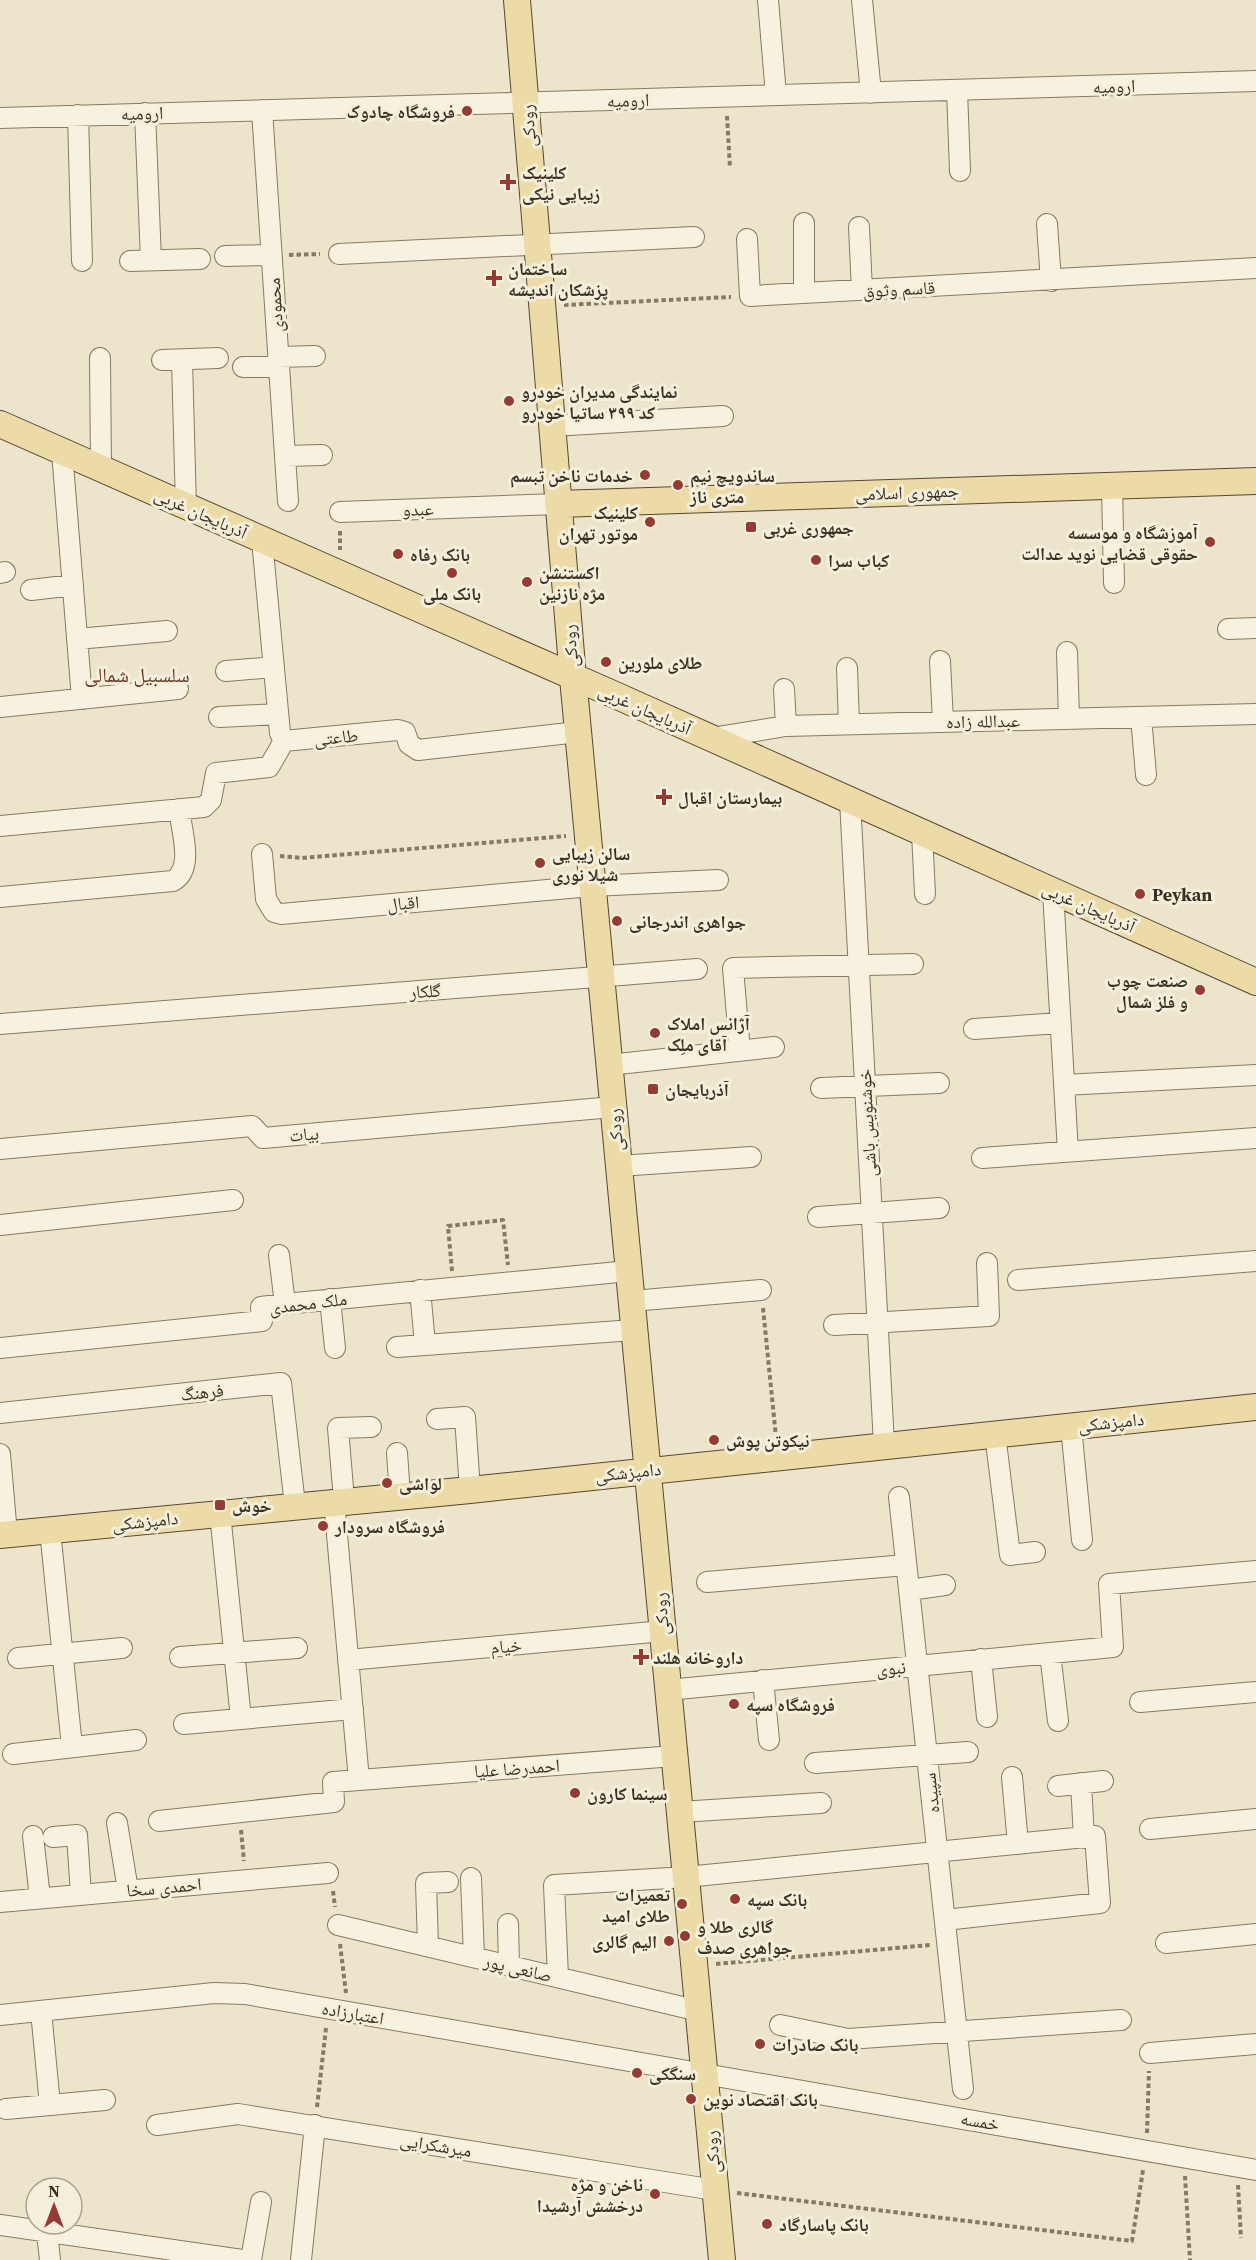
<svg xmlns="http://www.w3.org/2000/svg" width="1256" height="2260" font-family="'Source Serif 4','Noto Naskh Arabic',serif">
  <style>
    .lines { fill: none; stroke-linecap: round; stroke-linejoin: round }
    .minor-casing { stroke: #897960; stroke-width: 22 }
    .major-casing { stroke: #574734; stroke-width: 28 }
    .path { stroke: #897960; stroke-width: 4; stroke-dasharray: 4.5 3; stroke-linecap: butt }
    .minor { stroke: #f7f2df; stroke-width: 20 }
    .major { stroke: #ecdba7; stroke-width: 26 }
    .poi-dot { fill: #943b34; stroke: #f4efdb; stroke-width: 2 }
    .labels { text-anchor: middle; dominant-baseline: central; stroke-width: 6; stroke-linejoin: round; paint-order: stroke }
    .street-label { font-size: 18px; fill: #3a3023; stroke: #f4efdb }
    .poi-label { font-size: 18px; font-weight: bold; fill: #3a3023; stroke: #f4efdb; text-anchor: start }
    .neighbourhood-label { font-size: 20px; fill: #643725; stroke: #f4efdb }
  </style>
  <rect width="100%" height="100%" fill="#ece5cb"/>
  <g class="lines">
    <defs>
      <path id="minor" d="M768 0 776 95
        M862 0 871 93
        M957 90 960 171
        M262 110 288 501
        M145 113 151 260
        M78 115 82 261
        M0 118 1256 81
        M804 223V293
        M1047 224 1051 281
        M859 227 862 290
        M747 239 750 296 1256 268
        M339 254 694 237
        M225 256 271 255
        M130 261 200 259
        M278 357 315 356
        M100 358 101 469
        M162 360 218 358
        M182 360 186 507
        M243 367H279
        M552 426 723 416
        M62 452 82 699
        M285 456 322 455
        M1112 485 1114 583
        M340 512 558 504
        M262 540 280 733 284 741
        M0 573 5 572
        M31 590 73 585
        M1228 629 1256 628
        M77 639 167 631
        M1067 652 1069 719
        M940 661 943 722
        M847 668 849 724
        M226 671 274 667
        M784 689 786 726
        M0 707 178 689
        M219 717 278 714
        M1141 717 1146 775
        M711 738 786 726 1256 714
        M284 741 398 730 405 732 409 744 418 750 578 732
        M850 800 884 1445
        M0 826 204 807 211 800 216 773 269 767 284 741
        M922 833 925 894
        M262 854 266 899 274 912 281 914 592 886 718 880
        M1053 891 1068 1152
        M0 897 173 881C195 869 181 829 179 809
        M0 1024 697 969
        M974 1029 1060 1023
        M740 1051 733 968 913 964
        M609 1065 774 1047
        M1064 1085 1256 1075
        M821 1088 939 1083
        M0 1149 252 1126 263 1138 613 1107
        M982 1158 1256 1138
        M619 1166 751 1157
        M818 1217 939 1208
        M0 1225 233 1200
        M279 1255 285 1304
        M1018 1280 1256 1261
        M420 1290 425 1344
        M330 1299 335 1348
        M632 1301 761 1290
        M834 1325 989 1316 987 1263
        M397 1347 634 1330
        M0 1348 262 1321 261 1307 285 1304 629 1271
        M0 1413 281 1383 295 1505
        M437 1419 465 1417 470 1490
        M1071 1426 1082 1540
        M995 1434 1010 1555 1035 1552
        M397 1453 400 1495
        M0 1454 7 1534
        M899 1497 963 2089
        M344 1500 338 1428 371 1427
        M334 1501 359 1780
        M220 1513 241 1719
        M50 1530 72 1747
        M707 1582 906 1565
        M909 1590 945 1585
        M1050 1653 1058 1721
        M180 1657 297 1648
        M18 1658 122 1648
        M981 1659 987 1717
        M348 1660 663 1631
        M763 1680 769 1740
        M668 1690 1113 1647 1109 1584 1256 1571
        M1140 1702 1256 1692
        M184 1724 353 1709
        M13 1754 136 1740
        M815 1763 968 1752
        M1012 1777 1018 1844
        M1081 1783 1084 1838
        M1058 1786 1103 1781
        M680 1812 821 1803
        M159 1821 334 1802 333 1782 674 1756
        M117 1823 128 1890
        M1150 1829 1256 1819
        M33 1836 40 1898
        M53 1837 77 1835 81 1895
        M471 1878 474 1957
        M0 1902 328 1873
        M508 1924 509 1966
        M338 1925 699 2011
        M1166 1943 1256 1934
        M428 1946 426 1883 448 1882
        M558 1977 554 1885 686 1877 1095 1836 1100 1903 945 1920
        M41 2011 50 2105
        M0 2015 214 1993 245 1994 1256 2170
        M780 2025 848 2039 1121 2020
        M1150 2053 1256 2044
        M6 2109 105 2100
        M157 2125 238 2114 715 2190
        M0 2225 242 2260
        M47 2232 50 2260
        M251 2260 261 2202
        M301 2260 315 2125"/>
      <path id="major" d="M517 0 573 678 722 2260
        M0 424 615 695 1256 982
        M558 504 1256 481
        M0 1535 470 1490 1256 1407"/>
    </defs>
    <use href="#minor" class="minor-casing"/>
    <use href="#major" class="major-casing"/>
    <path class="path" d="M727 116 730 168
      M289 255 320 254
      M564 305 731 297
      M340 531V550
      M280 856 302 858 566 836
      M452 1271 448 1226 503 1220 508 1265
      M763 1308 776 1437
      M241 1830 244 1861
      M333 1891 335 1907
      M340 1944 346 1993
      M716 1964 930 1945
      M317 2107 326 2028
      M1147 2133 1149 2071
      M1185 2176 1190 2260
      M1238 2185 1241 2238
      M737 2193 1132 2241 1143 2170"/>
    <use href="#minor" class="minor"/>
    <use href="#major" class="major"/>
  </g>
  <g class="poi-dot">
    <circle cx="467" cy="111" r="6"/>
    <path d="M505 173h6v6h6v6h-6v6h-6v-6h-6v-6h6z"/>
    <path d="M491 269h6v6h6v6h-6v6h-6v-6h-6v-6h6z"/>
    <circle cx="509" cy="401" r="6"/>
    <circle cx="645" cy="475" r="6"/>
    <circle cx="678" cy="485" r="6"/>
    <circle cx="650" cy="522" r="6"/>
    <rect x="745" y="521" width="12" height="12" rx="3"/>
    <circle cx="1210" cy="542" r="6"/>
    <circle cx="398" cy="554" r="6"/>
    <circle cx="816" cy="560" r="6"/>
    <circle cx="452" cy="573" r="6"/>
    <circle cx="527" cy="582" r="6"/>
    <circle cx="606" cy="662" r="6"/>
    <path d="M661 788h6v6h6v6h-6v6h-6v-6h-6v-6h6z"/>
    <circle cx="540" cy="863" r="6"/>
    <circle cx="1140" cy="894" r="6"/>
    <circle cx="617" cy="921" r="6"/>
    <circle cx="1200" cy="990" r="6"/>
    <circle cx="655" cy="1033" r="6"/>
    <rect x="647" y="1083" width="12" height="12" rx="3"/>
    <circle cx="714" cy="1440" r="6"/>
    <circle cx="387" cy="1483" r="6"/>
    <rect x="214" y="1499" width="12" height="12" rx="3"/>
    <circle cx="323" cy="1526" r="6"/>
    <path d="M638 1648h6v6h6v6h-6v6h-6v-6h-6v-6h6z"/>
    <circle cx="734" cy="1704" r="6"/>
    <circle cx="575" cy="1793" r="6"/>
    <circle cx="735" cy="1899" r="6"/>
    <circle cx="682" cy="1904" r="6"/>
    <circle cx="685" cy="1936" r="6"/>
    <circle cx="669" cy="1941" r="6"/>
    <circle cx="760" cy="2044" r="6"/>
    <circle cx="637" cy="2073" r="6"/>
    <circle cx="691" cy="2099" r="6"/>
    <circle cx="655" cy="2194" r="6"/>
    <circle cx="767" cy="2224" r="6"/>
  </g>
  <g class="labels">
    <g class="street-label">
      <text transform="translate(1114 86) rotate(-2)">ارومیه</text>
      <text transform="translate(628 100) rotate(-2)">ارومیه</text>
      <text transform="translate(142 113) rotate(-2)">ارومیه</text>
      <text transform="translate(528 126) rotate(-95)">رودکی</text>
      <text transform="translate(899 289) rotate(-3)">قاسم وثوق</text>
      <text transform="translate(275 305) rotate(-94)">محمودی</text>
      <text transform="translate(907 492) rotate(-2)">جمهوری اسلامی</text>
      <text transform="translate(418 509) rotate(-2)">عبدو</text>
      <text transform="translate(201 513) rotate(24)">آذربایجان غربی</text>
      <text transform="translate(570 646) rotate(-95)">رودکی</text>
      <text transform="translate(645 709) rotate(24)">آذربایجان غربی</text>
      <text transform="translate(983 721) rotate(-1)">عبدالله زاده</text>
      <text transform="translate(336 737) rotate(-6)">طاعتی</text>
      <text transform="translate(403 903) rotate(-5)">اقبال</text>
      <text transform="translate(1089 907) rotate(24)">آذربایجان غربی</text>
      <text transform="translate(425 991) rotate(-4)">گلکار</text>
      <text transform="translate(867 1123) rotate(-93)">خوشنویس باشی</text>
      <text transform="translate(615 1130) rotate(-95)">رودکی</text>
      <text transform="translate(304 1134) rotate(-5)">بیات</text>
      <text transform="translate(308 1303) rotate(-7)">ملک محمدی</text>
      <text transform="translate(202 1392) rotate(-6)">فرهنگ</text>
      <text transform="translate(1111 1422) rotate(-6)">دامپزشکی</text>
      <text transform="translate(628 1472) rotate(-6)">دامپزشکی</text>
      <text transform="translate(145 1521) rotate(-6)">دامپزشکی</text>
      <text transform="translate(661 1614) rotate(-95)">رودکی</text>
      <text transform="translate(506 1646) rotate(-5)">خیام</text>
      <text transform="translate(891 1668) rotate(-5)">نبوی</text>
      <text transform="translate(517 1768) rotate(-4)">احمدرضا علیا</text>
      <text transform="translate(931 1793) rotate(-96)">سپیده</text>
      <text transform="translate(164 1887) rotate(-5)">احمدی سخا</text>
      <text transform="translate(518 1968) rotate(13)">صانعی پور</text>
      <text transform="translate(353 2013) rotate(10)">اعتبارزاده</text>
      <text transform="translate(980 2121) rotate(10)">خمسه</text>
      <text transform="translate(436 2145) rotate(9)">میرشکرایی</text>
      <text transform="translate(712 2152) rotate(-95)">رودکی</text>
    </g>
    <g class="poi-label">
      <text x="455" y="111" text-anchor="end">فروشگاه چادوک</text>
      <text x="522" y="172">کلینیک<tspan x="522" dy="21">زیبایی نیکی</tspan></text>
      <text x="508" y="268">ساختمان<tspan x="508" dy="21">پزشکان اندیشه</tspan></text>
      <text x="521" y="391">نمایندگی مدیران خودرو<tspan x="521" dy="21">کد ۳۹۹ ساتیا خودرو</tspan></text>
      <text x="633" y="475" text-anchor="end">خدمات ناخن تبسم</text>
      <text x="690" y="475">ساندویچ نیم<tspan x="690" dy="21">متری ناز</tspan></text>
      <text x="638" y="512" text-anchor="end">کلینیک<tspan x="638" dy="21">موتور تهران</tspan></text>
      <text x="763" y="527">جمهوری غربی</text>
      <text x="1198" y="532" text-anchor="end">آموزشگاه و موسسه<tspan x="1198" dy="21">حقوقی قضایی نوید عدالت</tspan></text>
      <text x="410" y="554">بانک رفاه</text>
      <text x="828" y="560">کباب سرا</text>
      <text x="539" y="572">اکستنشن<tspan x="539" dy="21">مژه نازنین</tspan></text>
      <text x="452" y="593" text-anchor="middle">بانک ملی</text>
      <text x="618" y="662">طلای ملورین</text>
      <text x="678" y="797">بیمارستان اقبال</text>
      <text x="552" y="853">سالن زیبایی<tspan x="552" dy="21">شیلا نوری</tspan></text>
      <text x="1152" y="894">Peykan</text>
      <text x="629" y="921">جواهری اندرجانی</text>
      <text x="1188" y="980" text-anchor="end">صنعت چوب<tspan x="1188" dy="21">و فلز شمال</tspan></text>
      <text x="667" y="1023">آژانس املاک<tspan x="667" dy="21">آقای ملِک</tspan></text>
      <text x="665" y="1089">آذربایجان</text>
      <text x="726" y="1440">نیکوتن پوش</text>
      <text x="399" y="1483">لواشی</text>
      <text x="232" y="1505">خوش</text>
      <text x="335" y="1526">فروشگاه سرودار</text>
      <text x="653" y="1657">داروخانه هلند</text>
      <text x="746" y="1704">فروشگاه سپه</text>
      <text x="587" y="1793">سینما کارون</text>
      <text x="670" y="1894" text-anchor="end">تعمیرات<tspan x="670" dy="21">طلای امید</tspan></text>
      <text x="747" y="1899">بانک سپه</text>
      <text x="697" y="1926">گالری طلا و<tspan x="697" dy="21">جواهری صدف</tspan></text>
      <text x="657" y="1941" text-anchor="end">الیم گالری</text>
      <text x="772" y="2044">بانک صادرات</text>
      <text x="649" y="2073">سنگکی</text>
      <text x="703" y="2099">بانک اقتصاد نوین</text>
      <text x="643" y="2184" text-anchor="end">ناخن و مژه<tspan x="643" dy="21">درخشش آرشیدا</tspan></text>
      <text x="779" y="2224">بانک پاسارگاد</text>
    </g>
    <g class="neighbourhood-label">
      <text x="137" y="675">سلسبیل شمالی</text>
    </g>
  </g>
  <g transform="translate(54 2206)"><circle r="28" fill="#f4efdb" stroke="#aaa391" stroke-width="1.5"/>
  <path d="M0-4.5L10 22L0 15L-10 22Z" fill="#943b34"/>
  <text y="-9" font-size="16" font-weight="bold" text-anchor="middle" fill="#3a3023">N</text>
  </g>
</svg>
